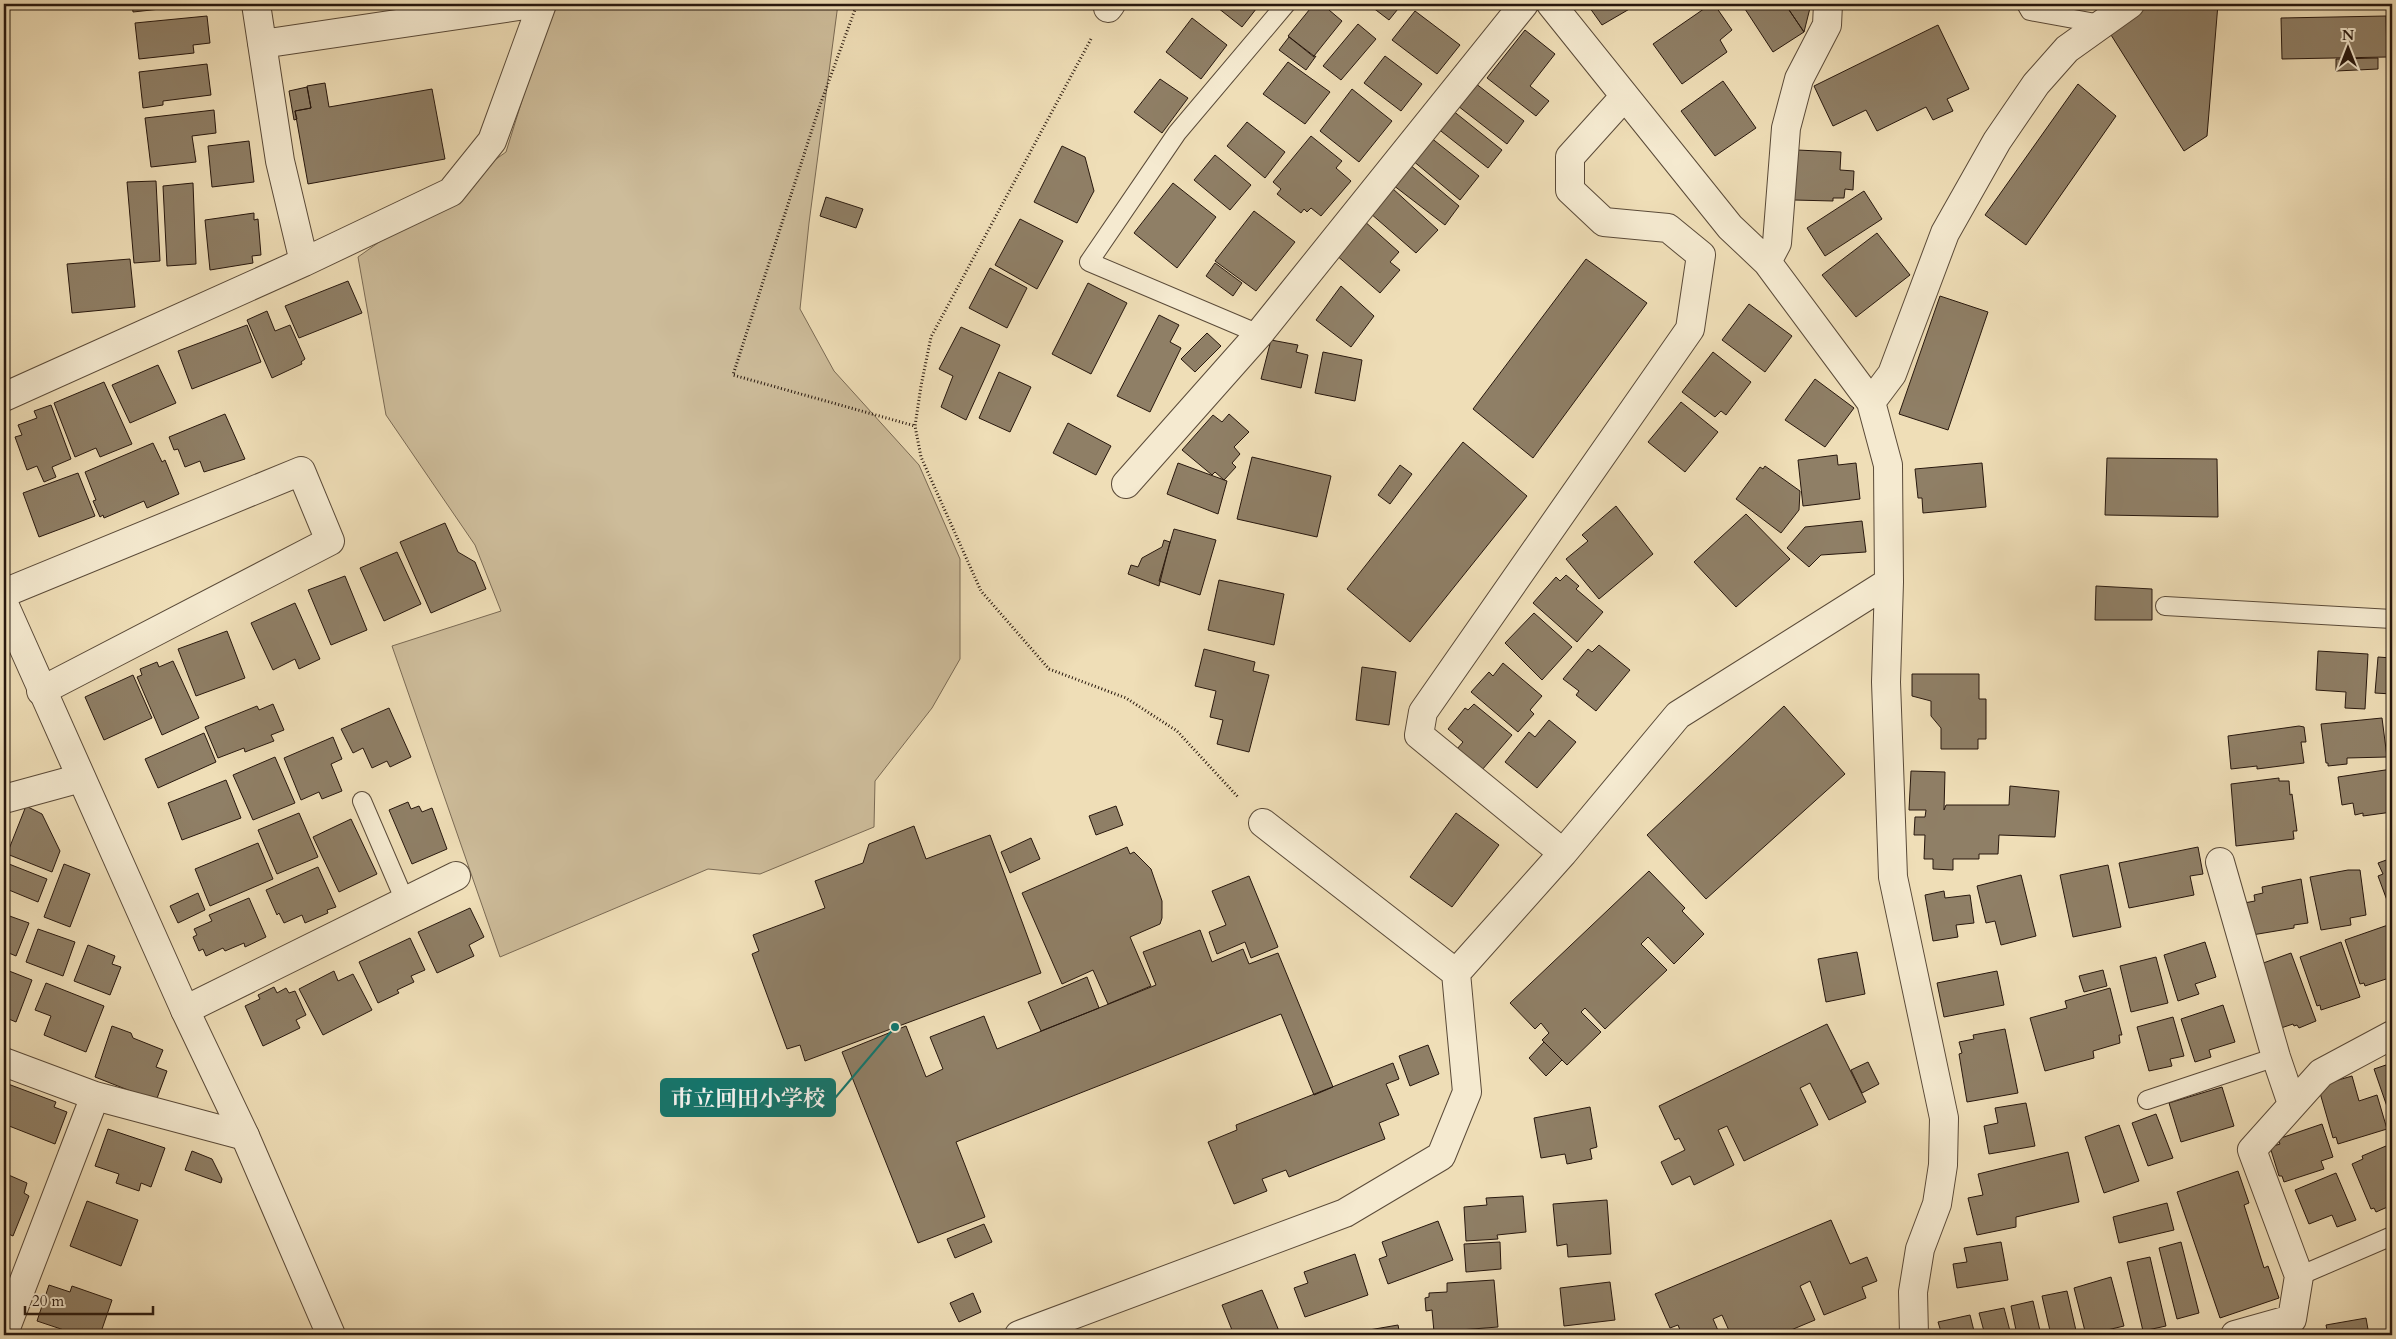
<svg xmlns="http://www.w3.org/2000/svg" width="2396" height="1339" font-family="Cardo,'Noto Serif JP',serif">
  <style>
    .green { fill: #cdbc9a; stroke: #7a6a54 }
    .building { fill: #8f7f66; stroke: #28180e }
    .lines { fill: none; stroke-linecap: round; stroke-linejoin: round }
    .service-casing { stroke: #5a4a38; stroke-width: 20 }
    .minor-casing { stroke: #5a4a38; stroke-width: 30 }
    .tertiary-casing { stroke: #5a4a38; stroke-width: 30 }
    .path { stroke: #28180e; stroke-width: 3; stroke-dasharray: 1 2.5; stroke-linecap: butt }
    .service { stroke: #f5ead0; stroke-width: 18 }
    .minor { stroke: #f5ead0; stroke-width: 28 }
    .tertiary { stroke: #f5ead0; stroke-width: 28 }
    .leader { fill: none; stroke: #0f766e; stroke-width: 2 }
    .callout-dot { fill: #0f766e; stroke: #f5ead0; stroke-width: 2 }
    .callout { fill: #0f766e; stroke: #0f766e; stroke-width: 2 }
    .callout-label { font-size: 22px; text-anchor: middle; font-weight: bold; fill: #fff }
  </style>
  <rect width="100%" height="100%" fill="#efdeb7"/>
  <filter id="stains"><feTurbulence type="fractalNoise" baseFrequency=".004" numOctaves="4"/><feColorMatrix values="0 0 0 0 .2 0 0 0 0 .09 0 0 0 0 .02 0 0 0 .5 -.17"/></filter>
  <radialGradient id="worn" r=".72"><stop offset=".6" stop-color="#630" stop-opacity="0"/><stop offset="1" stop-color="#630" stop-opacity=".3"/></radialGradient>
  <path class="green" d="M552 4H838L809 223 800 309 834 371 919 465 960 559V659L932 708 875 781 874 827 760 874 708 869 500 957 392 646 501 611 475 545 386 415 358 257 506 152Z"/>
  <path class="building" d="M132 4H197V5L133 12Z
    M1213 4H1260L1242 27Z
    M1314 4H1322L1342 21 1314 56 1288 36Z
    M1368 4H1402L1389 20Z
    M1587 4H1638L1602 25Z
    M1711 4H1714L1732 30 1720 40 1727 52 1682 84 1653 44Z
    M1753 4H1785L1804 32 1773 52 1745 9Z
    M1785 4H1811L1804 32Z
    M2143 4H2218L2207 136 2184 151 2106 27Z
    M1415 11 1460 45 1437 74 1392 40Z
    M207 16 210 43 193 45 194 53 139 59 135 23Z
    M2386 16 2387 57 2282 59 2281 18Z
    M1192 18 1227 45 1201 79 1166 52Z
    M1358 24 1376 39 1341 80 1323 66Z
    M1938 25 1969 89 1947 99 1953 111 1933 120 1926 107 1877 131 1866 110 1833 126 1814 86Z
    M1525 30 1555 54 1530 86 1549 101 1536 116 1487 78Z
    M1289 37 1314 57 1316 56 1306 70 1279 50Z
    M1385 56 1422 84 1401 111 1364 83Z
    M2378 58V69L2336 71V59Z
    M1288 62 1330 92 1305 124 1263 94Z
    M207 64 211 95 163 101V105L143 108 139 72Z
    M1160 79 1188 98 1162 133 1134 112Z
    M1723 81 1756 128 1715 156 1681 111Z
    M325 83 329 107 432 89 445 159 308 184 295 111 311 108 307 86Z
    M1475 83 1524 121 1507 144 1458 106Z
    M2078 84 2116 116 2026 245 1985 215Z
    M307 87 311 108 295 111 297 119 294 120 289 91Z
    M1352 89 1392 121 1359 162 1320 131Z
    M214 110 216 133 192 136 196 162 151 167 145 118Z
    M1452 110 1502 150 1488 168 1437 128Z
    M1247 122 1285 152 1265 178 1227 146Z
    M1311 136 1342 161 1336 168 1351 181 1321 216 1311 208 1307 212 1304 209 1301 213 1277 194 1281 189 1273 182Z
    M1430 137 1479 176 1460 200 1412 160Z
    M249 141 254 182 212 187 208 146Z
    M1062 146 1085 157 1094 191 1077 223 1034 202Z
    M1797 150 1841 152 1840 170 1854 171 1853 190 1845 189 1844 198H1833V201L1794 200Z
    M1215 155 1251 185 1230 210 1194 180Z
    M1409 164 1459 206 1445 225 1393 185Z
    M156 181 160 261 134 263 127 182Z
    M193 183 196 264 167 266 163 186Z
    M1173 183 1216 217 1177 268 1134 233Z
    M1392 188 1438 230 1416 253 1370 213Z
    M1864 191 1882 219 1825 256 1807 228Z
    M826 197 863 209 856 228 820 216Z
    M1254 211 1295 242 1256 291 1215 261Z
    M254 213V220L258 219 261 255 252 256 253 263 210 270 205 220Z
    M1020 219 1063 241 1037 289 995 265Z
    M1363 220 1399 252 1390 262 1400 270 1380 293 1335 254Z
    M1877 233 1910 275 1856 317 1822 275Z
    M130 259 135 307 72 313 67 264Z
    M1586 259 1647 303 1533 458 1473 409Z
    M1215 263 1242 283 1233 296 1206 276Z
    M990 268 1027 288 1007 328 969 308Z
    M348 281 362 313 299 338 285 306Z
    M1088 283 1127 303 1091 374 1052 354Z
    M1341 286 1374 316 1351 347 1316 320Z
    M1940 296 1988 312 1948 430 1899 414Z
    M1749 304 1792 336 1765 372 1722 340Z
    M267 311 275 331 290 325 305 359 301 362 302 364 272 378 247 320Z
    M1159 315 1179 325 1170 342 1181 348 1150 412 1117 396Z
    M247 325 261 362 192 389 178 351Z
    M961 327 1000 345 966 420 941 407 953 376 939 369Z
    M1207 333 1221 346 1195 372 1181 359Z
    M1271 340 1298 345 1296 352 1308 355 1301 388 1261 379Z
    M1323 352 1362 360 1355 401 1315 393Z
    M1713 352 1751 382 1726 415 1721 411 1715 417 1682 392Z
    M158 365 176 403 130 423 112 385Z
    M999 372 1031 387 1010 432 979 418Z
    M1815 379 1854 408 1825 447 1785 420Z
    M104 382 132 444 100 457 96 448 75 457 54 403Z
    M1681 402 1718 432 1685 472 1648 442Z
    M51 405 71 459 52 467 56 477 44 482 37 466 27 470 15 437 22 435 18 425 37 418 34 411Z
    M225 414 245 459 204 472 200 461 185 467 178 449 174 450 169 437Z
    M1229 414 1249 432 1234 447 1240 454 1232 463 1236 467 1224 480 1215 472 1212 475 1182 450 1213 415 1222 422Z
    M1068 423 1111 446 1096 475 1053 453Z
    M1463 442 1527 496 1410 642 1347 589Z
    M153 443 162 462 165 460 179 494 147 508 144 501 104 518 103 515 100 517 93 501 96 500 85 472Z
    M1837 455 1838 465 1856 463 1860 499 1803 506 1798 460Z
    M1252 457 1331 476 1317 537 1237 519Z
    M2107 458 2217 459 2218 517 2105 515Z
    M1178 463 1227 481 1218 514 1167 494Z
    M1982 463 1986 507 1923 513 1922 498H1918L1915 469Z
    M1400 465 1412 474 1390 504 1378 495Z
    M1765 466 1800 491 1799 510 1781 533 1736 499 1760 467 1763 469Z
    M78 473 95 516 39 537 23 493Z
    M1616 506 1653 554 1599 599 1566 559 1588 541 1582 535Z
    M1746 514 1790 559 1736 607 1694 562Z
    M1862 521 1866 552 1821 555 1809 567 1787 548 1805 527Z
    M445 523 458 552 475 562 486 589 431 613 400 542Z
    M1174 529 1216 540 1200 595 1159 581Z
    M1164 540 1170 542 1159 586 1128 574 1131 565 1138 567 1142 558 1162 547Z
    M397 552 421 604 384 621 360 568Z
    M1566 575 1579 586 1576 589 1603 612 1577 642 1533 603 1556 577 1560 581Z
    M345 576 367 630 331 645 308 590Z
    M1219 580 1284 594 1274 645 1208 630Z
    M2096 586 2152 589V620H2095Z
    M295 603 320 659 299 669 295 659 273 670 251 623Z
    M1534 613 1572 647 1542 680 1505 643Z
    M227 631 245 678 196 696 178 649Z
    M1599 645 1630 670 1596 711 1576 695 1579 691 1563 679 1588 649 1592 652Z
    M1204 649 1255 662 1253 671 1269 675 1249 752 1217 744 1223 720 1210 717 1216 691 1195 686Z
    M2318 651 2368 654 2365 709 2345 708 2346 692 2316 690Z
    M2378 657 2392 658V694L2375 693Z
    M173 661 199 718 162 735 137 677 142 675 140 669 157 662 159 667Z
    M1503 663 1542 696 1530 710 1534 714 1518 732 1471 692 1489 672 1493 676Z
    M1362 667 1396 672 1389 725 1356 720Z
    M1912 674H1979V699H1986V739H1978V749H1941V728L1931 716V701L1912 696Z
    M133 675 152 718 104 740 85 697Z
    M273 704 284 730 271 735 274 741 245 752 244 748 218 758 205 727 257 706 259 710Z
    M1474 704 1512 735 1482 770 1457 749 1463 742 1448 729 1465 708 1468 710Z
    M1784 706 1845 774 1706 899 1647 835Z
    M389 708 411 757 390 767 387 761 372 768 363 748 353 753 341 729Z
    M2382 718 2387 757 2347 758V764L2328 766V763H2326L2321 724Z
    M1549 720 1576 742 1537 788 1505 762 1529 732 1535 737Z
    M2299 726 2304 727 2306 742H2301L2304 763 2257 769V766L2231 769 2228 736Z
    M204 733 216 762 158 788 145 759Z
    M333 737 342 759 331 764 342 791 322 799 319 792 301 800 284 758Z
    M275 757 295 803 253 820 233 775Z
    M2392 769V812L2363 816V813L2355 815 2353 803 2342 805 2338 777Z
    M1911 771 1945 772 1944 810 1946 805H2009L2010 786 2059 791 2055 837 1999 835 1998 854H1979V859H1953V870L1933 869V859H1924L1925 835H1914L1915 817H1925L1926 810H1909Z
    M2279 778V781H2289L2290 795 2292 794 2297 831H2293L2294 839 2236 846 2231 784Z
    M226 780 241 818 182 840 168 803Z
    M408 802 411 809 419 806 422 812 432 808 447 849 412 864 389 810Z
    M26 806 42 814 60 851 52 872 7 854Z
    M1116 806 1123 825 1096 835 1089 816Z
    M299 813 318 857 277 874 258 830Z
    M1456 813 1499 845 1452 907 1410 877Z
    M351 819 377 874 339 892 313 837Z
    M914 826 926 859 990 835 1041 973 805 1061 800 1045 787 1049 752 954 759 951 753 935 825 908 815 881 863 863 869 844Z
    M1031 838 1040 859 1010 873 1001 852Z
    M258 843 273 879 210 906 195 869Z
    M1127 847 1130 854 1134 852 1151 869 1162 901V918L1160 924 1130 937 1151 986 1108 1004 1093 970 1062 984 1022 893Z
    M2198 847 2203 874 2190 876 2194 895 2129 908 2119 863Z
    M2392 858V906L2391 902 2388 903 2378 876 2383 874 2378 863Z
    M4 862 47 879 38 902 4 888Z
    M64 864 90 874 70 927 44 917Z
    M2108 865 2121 927 2073 937 2060 875Z
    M318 867 336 907 327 910 328 913 305 923 302 915 284 923 279 913 277 915 266 890Z
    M2348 870H2360L2366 915 2350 918 2351 925 2321 930 2310 877Z
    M1649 871 1685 908 1682 911 1704 934 1674 964 1648 937 1641 944 1667 970 1605 1029 1585 1008 1581 1012 1601 1032 1567 1065 1542 1040 1549 1033 1541 1023 1535 1029 1510 1003Z
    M2021 875 2036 936 2001 945 1995 921 1986 923 1977 886Z
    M1249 876 1278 947 1251 958 1245 942 1217 954 1209 932 1226 925 1212 891Z
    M2301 879 2308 923 2294 925V928L2252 935 2244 903 2255 901 2254 895 2263 893 2262 887Z
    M1944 891 1945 898 1970 895 1974 923 1956 925 1958 937 1933 941 1925 895Z
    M198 893 205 910 178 923 170 906Z
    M249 898 266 937 245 947 244 943 225 951 223 948 206 956 203 949 199 951 193 937 197 935 194 929 212 921 209 915Z
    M470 908 484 937 469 945 474 956 437 973 418 932Z
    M4 914 29 923 16 956 4 951Z
    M2388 925 2392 938V977L2365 986 2364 983 2360 984 2345 940Z
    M38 929 75 942 63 976 26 962Z
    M1200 930 1212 962 1243 949 1249 964 1278 953 1333 1087 1314 1095 1281 1014 956 1142 985 1217 918 1243 842 1052 906 1026 926 1077 943 1069 930 1037 984 1016 997 1049 1156 985 1143 952Z
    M410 938 425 970 411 976 414 982 397 990 399 993 378 1003 359 962Z
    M2205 942 2216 977 2195 984 2199 994 2178 1001 2164 955Z
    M2341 942 2360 997 2321 1010 2320 1005 2317 1006 2300 957Z
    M88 945 115 956 112 964 121 967 110 995 74 981Z
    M1857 952 1865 994 1826 1002 1818 959Z
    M2291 953 2316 1021 2299 1028 2297 1025 2294 1026 2293 1024 2281 1028 2255 966Z
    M2156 957 2168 1003 2131 1012 2120 966Z
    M4 969 32 980 16 1022 4 1017Z
    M2103 970 2107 986 2084 992 2079 976Z
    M334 971 338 981 353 974 372 1010 323 1035 299 989Z
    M1997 971 2004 1005 1944 1017 1937 983Z
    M1087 977 1099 1008 1041 1031 1028 1002Z
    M46 983 104 1006 86 1052 44 1035 51 1016 35 1010Z
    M274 987 277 993 286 988 289 993 295 991 306 1015 296 1020 300 1028 263 1046 245 1006 260 999 258 995Z
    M2110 988 2122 1035H2119L2120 1043 2093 1051 2094 1058 2045 1071 2030 1018 2067 1008 2065 1001Z
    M2223 1005 2235 1042 2209 1050 2211 1057 2195 1062 2181 1019Z
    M2173 1017 2184 1056 2170 1059 2172 1066 2149 1071 2137 1027Z
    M1827 1024 1866 1102 1829 1120 1810 1083 1800 1088 1818 1125 1744 1161 1727 1126 1718 1130 1734 1165 1694 1185 1690 1176 1672 1185 1661 1162 1685 1150 1679 1138 1675 1140 1659 1106Z
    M112 1026 131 1033 133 1038 163 1050 156 1067 167 1071 156 1101 95 1077Z
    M2005 1029 2018 1093 1967 1102 1959 1054 1962 1053 1959 1042 1974 1039 1973 1035Z
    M1544 1042 1562 1060 1546 1076 1529 1058Z
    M1428 1045 1439 1074 1410 1086 1399 1056Z
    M1868 1062 1879 1084 1862 1093 1851 1070Z
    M1393 1063 1399 1079 1386 1084 1399 1115 1379 1123 1385 1139 1289 1177 1286 1170 1262 1179 1267 1191 1234 1204 1208 1142 1237 1130 1236 1125Z
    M2392 1063V1121L2374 1069Z
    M2352 1076 2359 1101 2377 1095 2387 1129 2338 1144 2336 1137 2333 1138 2318 1086Z
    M8 1084 56 1102 54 1107 67 1112 55 1144 4 1124V1094Z
    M2222 1087 2234 1126 2181 1142 2169 1103Z
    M2026 1103 2035 1146 1989 1154 1984 1126 1998 1123 1995 1108Z
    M1590 1107 1597 1147 1590 1149 1592 1159 1567 1164 1565 1154 1541 1158 1534 1118Z
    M2156 1114 2173 1158 2148 1166 2132 1123Z
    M2322 1124 2333 1157 2321 1161 2324 1169 2284 1182 2282 1176H2279L2270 1147 2280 1144 2278 1139Z
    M2119 1125 2139 1181 2104 1193 2085 1137Z
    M108 1129 165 1148 151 1187 141 1183 139 1191 116 1183 119 1174 95 1166Z
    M2386 1146 2392 1160V1205L2376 1212 2374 1208 2371 1209 2352 1164 2363 1159 2362 1156Z
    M192 1151 212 1159 222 1179 221 1183 185 1170Z
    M2068 1152 2079 1202 2016 1217V1227L1977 1235 1968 1198 1983 1195 1978 1174Z
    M2238 1171 2249 1203 2244 1205 2264 1268 2268 1266 2279 1298 2220 1318 2177 1192Z
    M4 1173 27 1183 24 1193 29 1196 13 1236 4 1232Z
    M2336 1173 2356 1220 2337 1227 2332 1215 2309 1224 2295 1190Z
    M1523 1196 1526 1232 1497 1235 1498 1239 1466 1241 1464 1207 1487 1205 1486 1198Z
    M1607 1200 1611 1254 1568 1257 1567 1244 1557 1246 1553 1204Z
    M87 1201 138 1220 121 1266 70 1246Z
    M2167 1203 2174 1230 2119 1243 2113 1217Z
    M1831 1220 1850 1264 1867 1257 1877 1281 1862 1287 1866 1298 1824 1315 1810 1281 1800 1286 1815 1320 1779 1335H1731L1722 1315 1713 1319 1720 1335H1682L1678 1325 1670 1328 1655 1294Z
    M1438 1221 1453 1260 1388 1284 1379 1259 1387 1256 1382 1242Z
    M984 1224 992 1242 955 1258 947 1239Z
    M1500 1242 1501 1269 1466 1272 1464 1244Z
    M2001 1242 2008 1280 1957 1288 1953 1264 1967 1262 1964 1248Z
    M2181 1242 2199 1313 2177 1319 2159 1248Z
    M1355 1254 1368 1295 1305 1317 1294 1288 1308 1283 1304 1272Z
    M2150 1257 2166 1326 2143 1331 2127 1262Z
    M2111 1277 2124 1326 2086 1335 2074 1288Z
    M1494 1280 1498 1327 1434 1332 1432 1310 1426 1311 1425 1298 1429 1297V1293L1447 1292V1283Z
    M1610 1282 1615 1320 1564 1326 1560 1288Z
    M49 1285 70 1292 72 1286 112 1300 100 1335H79L37 1321Z
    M1262 1290 1279 1331 1268 1335H1234L1222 1305Z
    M2067 1291 2077 1335H2051L2042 1296Z
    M973 1293 981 1312 959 1322 950 1303Z
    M2033 1301 2041 1335H2017L2011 1306Z
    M2004 1308 2011 1335H1985L1979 1313Z
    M1970 1315 1975 1335H1942L1938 1322Z
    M2366 1318 2369 1335H2328L2326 1325Z
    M1398 1325 1400 1335H1340Z"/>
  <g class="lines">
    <defs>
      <path id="service" d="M2026 4 2030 11 2101 24
        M1259 334 1089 262 1177 133 1286 4
        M2165 606 2392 619
        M362 801 405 901
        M2147 1100 2276 1057
        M2299 1276 2392 1236"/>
      <path id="minor" d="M1551 4 1730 227 1767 262 1871 402 1888 465 1889 582 1886 682 1893 877 1944 1118 1943 1165 1937 1204 1920 1249 1913 1292 1914 1335
        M1108 8 1111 4
        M262 44 532 4
        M304 262 451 192 492 141 542 4
        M1767 262 1777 243 1786 128 1799 79 1827 25 1828 4
        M4 397 304 262 280 161 256 4
        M1871 402 1892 374 1945 233 1997 141 2036 84 2067 49 2130 4
        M1126 484 1259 334 1524 4
        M4 593 301 471 330 541 41 691
        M4 799 81 778
        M1263 823 1456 973
        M1563 853 1419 735 1423 712 1690 329 1701 255 1668 228 1604 222 1570 190V157L1624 97
        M2220 862 2276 1057 2292 1104
        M185 1010 456 876
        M4 1062 95 1096 245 1136
        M4 1333 95 1096
        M1019 1335 1345 1213 1441 1156 1467 1092 1456 973 1563 853 1678 715 1889 582
        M2235 1335 2292 1319 2299 1276 2252 1150 2321 1073 2392 1035"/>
      <path id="tertiary" d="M4 604 185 1010 245 1136 331 1335"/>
    </defs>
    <use href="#service" class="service-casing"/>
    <use href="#minor" class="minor-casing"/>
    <use href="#tertiary" class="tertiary-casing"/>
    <path class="path" d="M857 4 819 108 733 375 915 426
      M1091 39 931 337 921 386 915 426 921 457 981 591 1049 669 1126 698 1177 731 1238 797"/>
    <use href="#service" class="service"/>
    <use href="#minor" class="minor"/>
    <use href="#tertiary" class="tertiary"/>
  </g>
  <path class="leader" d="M895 1027L835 1098"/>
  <circle class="callout-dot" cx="895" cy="1027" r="5"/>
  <rect class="callout" x="661" y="1079" width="174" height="37" rx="5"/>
  <g class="callout-label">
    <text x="748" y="1106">市立回田小学校</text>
  </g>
  <rect width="2396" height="1339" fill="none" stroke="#efdeb7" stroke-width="20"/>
  <rect x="5" y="5" width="2386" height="1329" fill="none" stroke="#28180e" stroke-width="2.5"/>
  <rect x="10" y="10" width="2376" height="1319" fill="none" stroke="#28180e"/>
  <g transform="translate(2348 48)" stroke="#f5ead0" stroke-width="4" paint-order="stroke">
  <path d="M0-4L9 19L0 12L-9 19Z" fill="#28180e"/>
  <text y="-8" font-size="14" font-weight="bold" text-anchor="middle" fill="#28180e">N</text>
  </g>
  <path d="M25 1306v8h128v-8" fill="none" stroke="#28180e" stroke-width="2.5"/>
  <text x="32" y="1306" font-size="15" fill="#28180e" stroke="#f5ead0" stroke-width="4" paint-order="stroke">20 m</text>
  <rect width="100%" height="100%" filter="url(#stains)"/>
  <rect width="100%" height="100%" fill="url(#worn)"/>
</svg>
